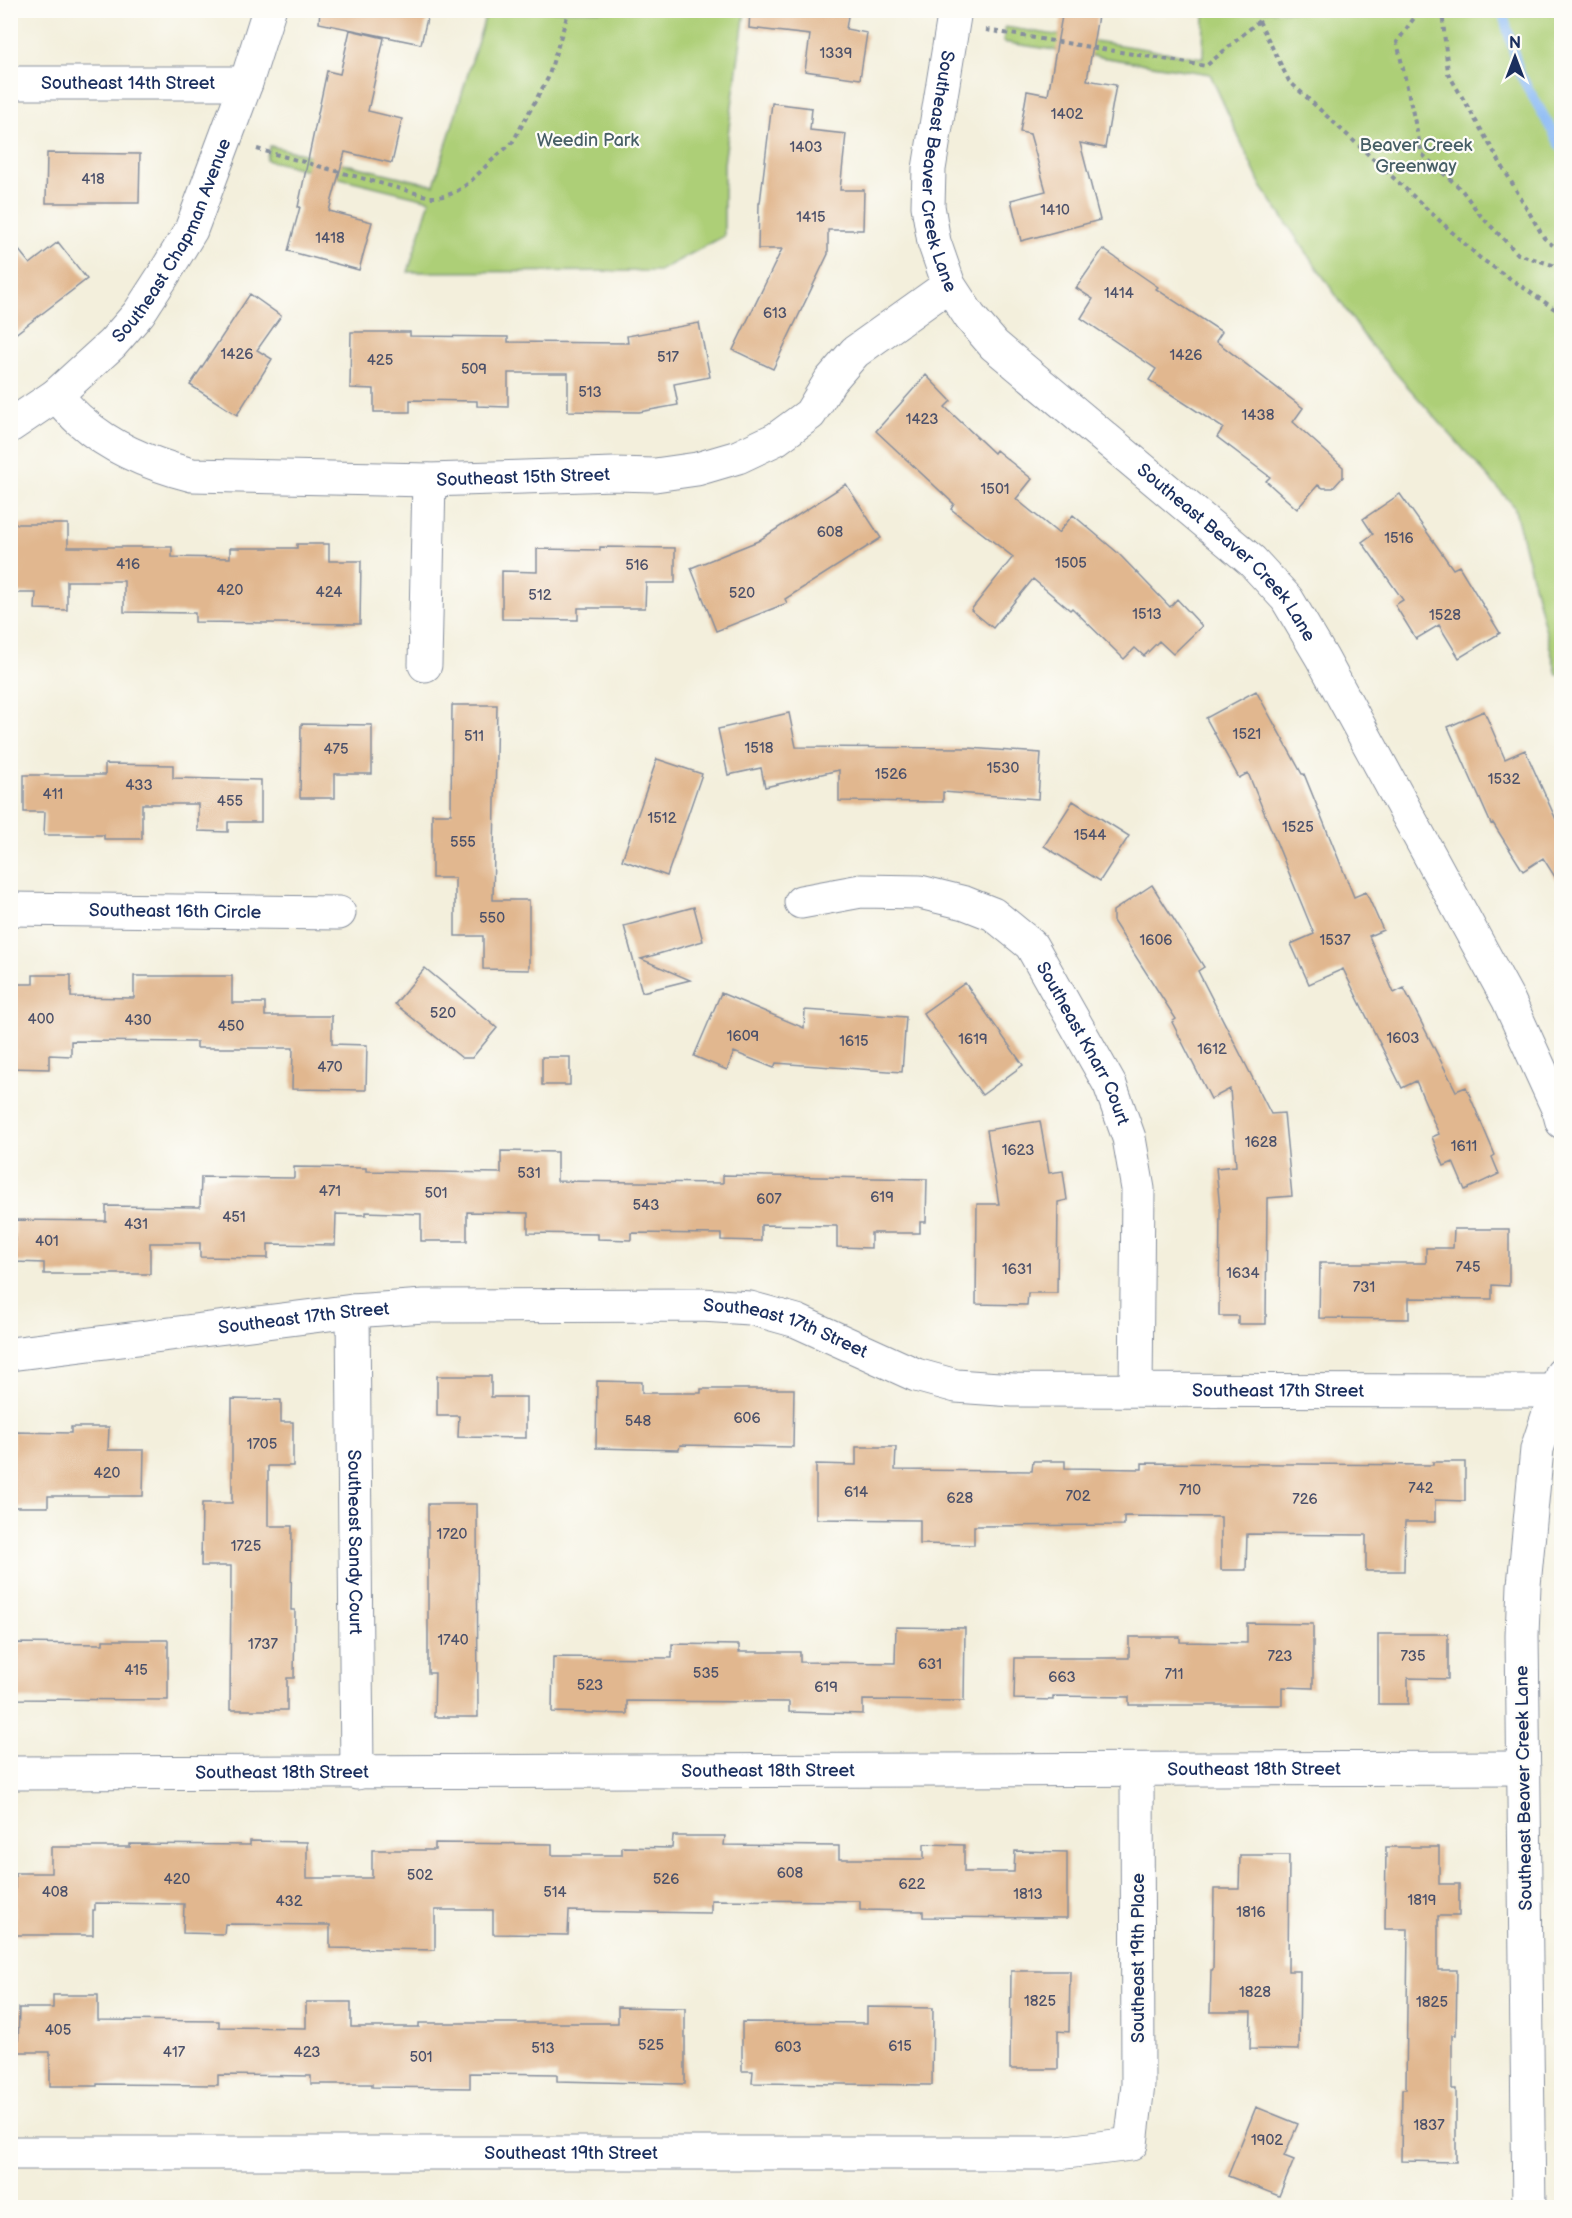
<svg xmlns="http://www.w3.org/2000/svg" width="1572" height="2218" font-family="'Balsamiq Sans',sans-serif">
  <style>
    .green { fill: #adcf77; stroke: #647f6a; stroke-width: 1.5 }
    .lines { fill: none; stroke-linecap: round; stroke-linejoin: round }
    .stream { stroke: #89b9f4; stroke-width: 10 }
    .building { fill: #e1b78f }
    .minor-casing { stroke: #878f9d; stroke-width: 35 }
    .path { stroke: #878f9d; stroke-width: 4; stroke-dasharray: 4.5 4.5; stroke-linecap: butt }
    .minor { stroke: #fff; stroke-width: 33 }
    .labels { text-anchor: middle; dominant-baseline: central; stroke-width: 4.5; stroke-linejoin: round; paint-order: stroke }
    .number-label { font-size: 15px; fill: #4c516a }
    .street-label { font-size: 18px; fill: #1b2f5e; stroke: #fdfcf7 }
    .park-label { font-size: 18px; fill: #475f66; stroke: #fdfcf7 }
  </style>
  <rect width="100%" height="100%" fill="#fdfcf7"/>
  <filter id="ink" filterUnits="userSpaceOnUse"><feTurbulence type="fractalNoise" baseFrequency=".0167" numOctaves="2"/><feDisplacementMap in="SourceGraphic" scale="12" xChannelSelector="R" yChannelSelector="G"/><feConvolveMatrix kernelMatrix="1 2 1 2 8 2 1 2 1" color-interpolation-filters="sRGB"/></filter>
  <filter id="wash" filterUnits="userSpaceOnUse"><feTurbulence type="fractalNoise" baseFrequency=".008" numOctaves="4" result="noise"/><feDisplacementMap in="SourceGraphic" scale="24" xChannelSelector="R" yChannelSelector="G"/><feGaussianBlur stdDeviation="1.35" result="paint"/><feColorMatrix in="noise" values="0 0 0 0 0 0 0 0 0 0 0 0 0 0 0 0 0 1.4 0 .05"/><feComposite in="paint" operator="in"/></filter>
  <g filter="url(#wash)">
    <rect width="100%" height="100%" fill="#f3efdc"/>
    <path class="green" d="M487 11H745L724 164V236L659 271 408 272 430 200 266 160 270 146 434 185Z
      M1204 11H1561V675H1557L1514 506 1368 342 1261 186 1210 74 1003 42 1005 27 1203 58Z"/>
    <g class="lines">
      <path class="stream" d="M1504 10V18L1520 74 1562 148"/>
    </g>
    <g id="blocks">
      <path class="building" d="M320 10H429L421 44 319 23Z
        M750 10H849L846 29 867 33 860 79 805 71 810 35 749 28Z
        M1063 10H1099L1087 80 1116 85 1105 148 1080 143 1100 220 1021 241 1011 200 1046 191 1030 134 1020 132 1027 91 1048 95Z
        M350 30 384 38 368 111 402 119 392 163 345 152 329 211 372 222 359 270 288 251 300 207H298L327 71 340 74Z
        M772 103 812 108 810 130 846 134 840 190H864L863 230H828V254L773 369 733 350 782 249H758L759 203H760Z
        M47 153 140 154 139 203H46Z
        M10 239 30 264 58 242 87 279 10 338Z
        M1103 249 1158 287 1156 289 1222 332 1216 341 1303 408 1293 422 1343 467V477L1333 488H1323L1318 485 1297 509 1266 481 1270 477 1217 437 1223 428 1149 380 1156 369 1081 318 1093 299 1076 288Z
        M250 294 281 316 257 350 272 359 237 415 190 385Z
        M699 323 710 377 674 384 678 405 639 412 568 411V373H508V407L477 406V401L410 400V412H374V389L350 388 351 332H410V336L508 337V342L628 343 627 336Z
        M926 375 951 401 945 407 994 453 996 450 1032 479 1016 499 1058 533 1073 515 1118 553 1170 607 1177 599 1202 626 1173 654 1159 641 1144 656 1135 648 1124 659 1072 608 1070 610 1033 579 993 628 971 610 1013 557 951 509 954 504 876 431Z
        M846 484 881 538 785 599 787 603 716 631 691 568 758 541Z
        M1400 494 1453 569 1459 566 1500 633 1459 658 1439 625 1416 639 1395 605 1403 600 1362 542 1373 534 1363 519Z
        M10 524H68V547H172V557L230 558V548H297V544H329V561H361L360 624 195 622V613L124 612V581H67V610L35 609 36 593H10Z
        M600 547 675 548V583H646L645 608H578V620L502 619V571L537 572V549L600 550Z
        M1256 691 1302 774H1304L1354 897 1366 892 1383 930 1369 936 1394 993 1404 988 1456 1091 1466 1087 1495 1155 1492 1157 1499 1174 1465 1190 1453 1162 1444 1166 1432 1137 1439 1134 1416 1081 1402 1088 1343 969 1309 984 1291 944 1314 934 1248 773 1239 778 1206 718Z
        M452 705H497L493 900H529V970L483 969V936H455V878H432V814H451Z
        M1484 711 1505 759 1525 750 1562 833V888L1543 858 1523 871 1493 823 1491 824 1448 727Z
        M789 713 796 747 969 748 1041 753 1038 799 943 792V802L839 801V770L765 787 761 768 728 775 718 729Z
        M301 724 372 725V774H335V798H300Z
        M657 759 702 774 667 876 622 860Z
        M105 764 173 765V778L261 780V822H228V832L198 831V804H142V839H104V835H44L45 812H24V775H105Z
        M1073 801 1129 836 1100 881 1044 846Z
        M1152 885 1204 967 1198 971 1271 1114 1284 1113 1292 1196 1267 1198 1266 1324H1238V1316H1219L1220 1209 1216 1168 1236 1166 1230 1089 1211 1099 1172 1022 1176 1019 1113 921V911Z
        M694 907 703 941 641 959 690 980 642 992 624 926Z
        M425 968 497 1028 472 1058H462L395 1004Z
        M33 975H71V997L134 998V976H232V1003H265V1016H332V1044L367 1045 366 1090 292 1089 293 1048H197V1042L71 1041V1056L49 1055V1069L10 1068V984H33Z
        M965 983 1023 1065 982 1095 923 1013Z
        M721 993 804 1028 805 1010 906 1017 902 1072 776 1063 774 1068 734 1052 727 1070 694 1056Z
        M542 1057H570V1085H542Z
        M1040 1121 1049 1173 1063 1171 1067 1200 1058 1202 1057 1293H1028L1027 1305 976 1304 977 1204H999L987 1130Z
        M501 1151 557 1152V1181L723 1183V1175L927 1179 926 1222H920V1233H871V1248L837 1247V1226L761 1225V1241L721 1240V1234L631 1233V1240L598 1239V1234L528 1233V1213L467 1212V1241H421V1214L366 1212V1215L336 1214 335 1245 268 1244V1258L200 1257V1243H150V1274H44V1263L15 1262V1220L106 1221V1206L200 1207 201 1177 294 1178V1167L366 1168V1171L501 1173Z
        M1454 1229H1509V1286L1492 1285V1299L1409 1298V1319L1319 1318 1320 1263H1426V1248H1453Z
        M437 1376H491V1397H526V1438L458 1437 459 1416H437Z
        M597 1381 642 1382V1393H701V1389H794L793 1447 680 1445 679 1450 596 1448Z
        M232 1399 281 1400V1422H293V1466H268V1526H292L291 1610H295L294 1678H287V1710H230L231 1566H201L202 1503H232Z
        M71 1427H109L108 1450H144L143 1496H48V1507H10V1449L13 1448V1432L71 1433Z
        M856 1447H896L895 1470 1032 1471 1033 1461H1065V1468L1142 1469V1463L1433 1465V1462H1465V1501L1435 1500V1522H1405L1404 1571H1366V1535L1247 1534 1246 1570H1221V1517L1124 1516V1525L974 1526V1545L920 1544V1520L816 1519V1464L856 1465Z
        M428 1504H477L478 1717H434L435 1673H428Z
        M1247 1623 1313 1624V1688L1282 1687V1705H1129V1697L1053 1696V1700L1014 1699 1015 1658H1129V1637H1180V1642L1247 1643Z
        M896 1627 965 1628 964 1701 863 1700V1714L789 1712V1702L627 1701V1714L552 1712 553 1657 672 1658V1644L739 1645V1652H800V1662L895 1663Z
        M1378 1634H1448V1679L1408 1678V1704H1378Z
        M103 1640H168V1700L10 1699V1643L103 1644Z
        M673 1836H725L724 1845 839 1846V1859H924V1844L964 1845V1872H1014L1015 1851 1067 1852V1918L923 1917V1911L860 1910V1901L711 1900V1913L569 1911 568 1935 493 1934V1910H435V1950L330 1948V1925L225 1924 224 1934 183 1933 184 1904 95 1903V1910H93V1935H15V1873H51V1847H130V1844L250 1845V1841L307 1842V1878H372V1850H435V1843L552 1844V1855H622V1847L672 1848Z
        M1386 1847H1439V1884H1459V1916H1438V1970H1457L1456 2035H1452V2089H1456V2162L1401 2161 1402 2089H1406L1408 1929H1385Z
        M1240 1855H1289L1288 1971H1300L1299 2050 1250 2049 1251 2012H1210L1211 1970H1213L1214 1889H1239Z
        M1011 1971H1070L1069 2032 1058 2031V2069H1010Z
        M53 1995H98V2020L219 2021V2027L306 2028V2002H351V2027H419V2023H618V2007L685 2008V2084L557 2081V2074L470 2073V2088L372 2087V2084H311V2076L218 2075V2085L97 2084V2086H50V2052H18L19 2008H53Z
        M867 2007 933 2008 932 2085 752 2083 753 2071H742V2022L867 2023Z
        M1256 2107 1298 2124 1284 2156 1294 2160 1279 2196 1228 2176Z"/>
    </g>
  </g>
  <g filter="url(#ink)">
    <use href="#blocks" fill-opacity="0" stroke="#878f9d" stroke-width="1.5"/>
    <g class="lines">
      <defs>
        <g id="minor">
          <path id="s1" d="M955 10 929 169 928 206 934 242 949 285 970 317 994 345 1252 561 1287 599 1322 658 1508 999 1559 1111 1562 1122"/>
          <path id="s2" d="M10 83H246"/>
          <path id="s3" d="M56 395C64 404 72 414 82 422 113 450 153 465 192 475L429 480 614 474 655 475 697 469 738 457 776 439 810 414 830 381 855 352 949 285"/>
          <path id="s4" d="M10 426 56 395 112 344 139 313 163 276 191 230 246 83 269 10"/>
          <path d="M425 665 429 480"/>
          <path id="s5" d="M801 902 861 891 920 892 965 903 993 914 1031 945 1110 1085 1129 1138 1138 1189 1136 1389"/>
          <path id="s6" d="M10 909 339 913"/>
          <path id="s7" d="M353 1311 357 1773"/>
          <path id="s8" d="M10 1354 353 1311 424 1306 702 1305 750 1308 797 1321 916 1375 956 1386 1013 1390 1555 1391"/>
          <path id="s9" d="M10 1773 1524 1768"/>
          <path id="s10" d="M10 2153H1058L1131 2144 1138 2085 1137 1771"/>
          <path d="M1529 2208 1522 1635 1524 1585 1537 1449 1562 1374"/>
        </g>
      </defs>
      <use href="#minor" class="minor-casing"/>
      <path class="path" d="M1412 10 1414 18 1397 42 1422 154 1461 189 1481 216 1518 254 1562 268
        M1442 10 1448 73 1544 238 1562 253
        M1259 21 1289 81 1480 258 1562 314
        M986 30 1206 66 1259 21 1263 10
        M257 149 430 197C456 198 469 183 486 166 494 158 503 151 512 143L516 136 548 78 569 10"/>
      <use href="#minor" class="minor"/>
    </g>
  </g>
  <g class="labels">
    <g class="number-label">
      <text x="836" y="53">1339</text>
      <text x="1067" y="114">1402</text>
      <text x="806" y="147">1403</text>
      <text x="93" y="179">418</text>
      <text x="1055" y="210">1410</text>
      <text x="811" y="217">1415</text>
      <text x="330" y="238">1418</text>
      <text x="1119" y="293">1414</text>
      <text x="775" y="313">613</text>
      <text x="237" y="354">1426</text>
      <text x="1186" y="355">1426</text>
      <text x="668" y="357">517</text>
      <text x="380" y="360">425</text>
      <text x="474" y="369">509</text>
      <text x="590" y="392">513</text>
      <text x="1258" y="415">1438</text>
      <text x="922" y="419">1423</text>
      <text x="995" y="489">1501</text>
      <text x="830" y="532">608</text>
      <text x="1399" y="538">1516</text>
      <text x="1071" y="563">1505</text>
      <text x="128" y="564">416</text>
      <text x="637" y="565">516</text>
      <text x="230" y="590">420</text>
      <text x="329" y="592">424</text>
      <text x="742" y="593">520</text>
      <text x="540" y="595">512</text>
      <text x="1147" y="614">1513</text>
      <text x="1445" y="615">1528</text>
      <text x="1247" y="734">1521</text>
      <text x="474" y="736">511</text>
      <text x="759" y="748">1518</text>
      <text x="336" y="749">475</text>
      <text x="1003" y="768">1530</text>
      <text x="891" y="774">1526</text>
      <text x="1504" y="779">1532</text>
      <text x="139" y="785">433</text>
      <text x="53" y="794">411</text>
      <text x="230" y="801">455</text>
      <text x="662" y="818">1512</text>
      <text x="1298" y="827">1525</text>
      <text x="1090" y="835">1544</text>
      <text x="463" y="842">555</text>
      <text x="492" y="918">550</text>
      <text x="1156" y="940">1606</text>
      <text x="1335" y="940">1537</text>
      <text x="443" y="1013">520</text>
      <text x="41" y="1019">400</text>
      <text x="138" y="1020">430</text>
      <text x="231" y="1026">450</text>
      <text x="743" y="1036">1609</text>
      <text x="1403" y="1038">1603</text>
      <text x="973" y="1039">1619</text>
      <text x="854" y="1041">1615</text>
      <text x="1212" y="1049">1612</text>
      <text x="330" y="1067">470</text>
      <text x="1261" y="1142">1628</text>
      <text x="1464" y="1146">1611</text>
      <text x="1018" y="1150">1623</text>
      <text x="529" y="1173">531</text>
      <text x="330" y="1191">471</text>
      <text x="436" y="1193">501</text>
      <text x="882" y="1197">619</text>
      <text x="769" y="1199">607</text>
      <text x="646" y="1205">543</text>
      <text x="234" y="1217">451</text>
      <text x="136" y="1224">431</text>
      <text x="47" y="1241">401</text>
      <text x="1468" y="1267">745</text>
      <text x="1017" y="1269">1631</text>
      <text x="1243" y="1273">1634</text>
      <text x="1364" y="1287">731</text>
      <text x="747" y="1418">606</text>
      <text x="638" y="1421">548</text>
      <text x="262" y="1444">1705</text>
      <text x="107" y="1473">420</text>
      <text x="1421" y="1488">742</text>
      <text x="1190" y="1490">710</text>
      <text x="856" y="1492">614</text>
      <text x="1078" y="1496">702</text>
      <text x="960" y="1498">628</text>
      <text x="1305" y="1499">726</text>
      <text x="452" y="1534">1720</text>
      <text x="246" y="1546">1725</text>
      <text x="453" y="1640">1740</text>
      <text x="263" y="1644">1737</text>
      <text x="1280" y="1656">723</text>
      <text x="1413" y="1656">735</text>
      <text x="930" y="1664">631</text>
      <text x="136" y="1670">415</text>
      <text x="706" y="1673">535</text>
      <text x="1174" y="1674">711</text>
      <text x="1062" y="1677">663</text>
      <text x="590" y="1685">523</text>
      <text x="826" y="1687">619</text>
      <text x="790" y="1873">608</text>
      <text x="420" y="1875">502</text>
      <text x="177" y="1879">420</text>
      <text x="666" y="1879">526</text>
      <text x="912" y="1884">622</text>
      <text x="55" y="1892">408</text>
      <text x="555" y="1892">514</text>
      <text x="1028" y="1894">1813</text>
      <text x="1422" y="1900">1819</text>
      <text x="289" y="1901">432</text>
      <text x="1251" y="1912">1816</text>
      <text x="1255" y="1992">1828</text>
      <text x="1040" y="2001">1825</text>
      <text x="1432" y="2002">1825</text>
      <text x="58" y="2030">405</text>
      <text x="651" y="2045">525</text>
      <text x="900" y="2046">615</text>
      <text x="788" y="2047">603</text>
      <text x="543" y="2048">513</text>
      <text x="174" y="2052">417</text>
      <text x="307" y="2052">423</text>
      <text x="421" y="2057">501</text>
      <text x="1429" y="2125">1837</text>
      <text x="1267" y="2140">1902</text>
    </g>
    <g class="street-label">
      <text stroke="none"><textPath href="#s2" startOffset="118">Southeast 14th Street</textPath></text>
      <text stroke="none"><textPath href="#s1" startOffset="164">Southeast Beaver Creek Lane</textPath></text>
      <text stroke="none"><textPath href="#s4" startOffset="252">Southeast Chapman Avenue</textPath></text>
      <text stroke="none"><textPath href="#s3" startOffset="492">Southeast 15th Street</textPath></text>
      <text stroke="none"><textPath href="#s1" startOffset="668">Southeast Beaver Creek Lane</textPath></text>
      <text stroke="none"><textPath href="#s6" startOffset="165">Southeast 16th Circle</textPath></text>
      <text stroke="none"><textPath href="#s5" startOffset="357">Southeast Knarr Court</textPath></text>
      <text stroke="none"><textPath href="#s8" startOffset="296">Southeast 17th Street</textPath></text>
      <text stroke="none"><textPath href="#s8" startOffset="782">Southeast 17th Street</textPath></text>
      <text stroke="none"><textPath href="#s8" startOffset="1286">Southeast 17th Street</textPath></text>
      <text stroke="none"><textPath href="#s7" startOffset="231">Southeast Sandy Court</textPath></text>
      <text stroke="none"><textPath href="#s9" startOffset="1244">Southeast 18th Street</textPath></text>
      <text stroke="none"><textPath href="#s9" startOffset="758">Southeast 18th Street</textPath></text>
      <text stroke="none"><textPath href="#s9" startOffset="272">Southeast 18th Street</textPath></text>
      <text transform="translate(1524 1788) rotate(-91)">Southeast Beaver Creek Lane</text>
      <text transform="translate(1138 1958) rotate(-90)">Southeast 19th Place</text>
      <text stroke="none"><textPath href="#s10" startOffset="561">Southeast 19th Street</textPath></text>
    </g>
    <g class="park-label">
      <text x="588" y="140">Weedin Park</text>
      <text x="1416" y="145">Beaver Creek<tspan x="1416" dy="21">Greenway</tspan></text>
    </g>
  </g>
  <rect width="1572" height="2218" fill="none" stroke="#fdfcf7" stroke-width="36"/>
  <g transform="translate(1515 57)" stroke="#fdfcf7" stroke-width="4.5" paint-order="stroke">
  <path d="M0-4.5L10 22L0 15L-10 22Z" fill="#1b2f5e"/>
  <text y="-9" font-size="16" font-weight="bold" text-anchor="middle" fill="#1b2f5e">N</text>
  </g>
</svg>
